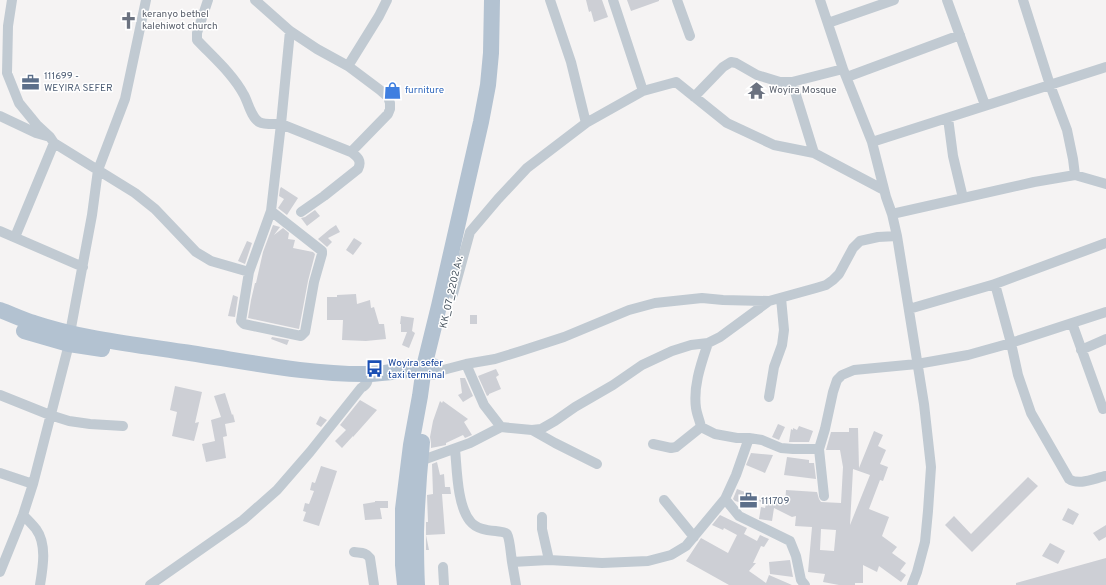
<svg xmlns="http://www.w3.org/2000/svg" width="1106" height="585" font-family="Overpass,sans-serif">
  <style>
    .building { fill: #cdcfd5; fill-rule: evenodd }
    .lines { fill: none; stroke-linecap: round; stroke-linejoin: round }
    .street { stroke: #c1cad2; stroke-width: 10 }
    .primary { stroke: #b3c2d1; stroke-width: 16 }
    .labels { text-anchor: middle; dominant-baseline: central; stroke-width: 3; stroke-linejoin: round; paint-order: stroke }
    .worship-label { font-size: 10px; fill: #5b616d; stroke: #fff; text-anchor: start }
    .service-label { font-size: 10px; fill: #4e5e75; stroke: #fff; text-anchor: start }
    .shop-label { font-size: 10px; fill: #366cbe; stroke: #fff; text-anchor: start }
    .street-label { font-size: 10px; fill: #4a5661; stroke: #fff }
    .transit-label { font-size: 10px; fill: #164399; stroke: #fff; text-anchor: start }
  </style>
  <rect width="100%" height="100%" fill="#f5f3f3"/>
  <path class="building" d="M586 0H602L608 17 594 22 591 11 589 12Z
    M627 0H659V1L631 11Z
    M281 187 298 198 287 215 278 208 284 199 279 196 280 189Z
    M315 210 320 216 307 226 301 218 305 217Z
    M273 225 280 227 274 235 283 228 289 233 288 239 295 240 293 248 313 252 315 254 308 281 299 329 248 318 251 300 255 283H256L263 252Z
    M336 225 340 232 328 238 332 242 327 247 318 239 330 229Z
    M354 238 362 243 353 255 346 250Z
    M247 241 252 243 245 264 238 261Z
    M356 294 357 304 370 300 371 308 374 307 379 324H384L386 339 366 341 342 340 343 320H327V297H337V295Z
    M233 295 238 297 235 317 228 316Z
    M470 315H477V324H470Z
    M401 316 414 318 412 331 415 333 409 348 402 345 407 332H401V324H400Z
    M272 337 289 340 287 345 271 339Z
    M496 369 499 375 496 377 501 389 489 394V395L487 396 478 376Z
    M460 378H465L473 396 463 402 458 395 462 393Z
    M175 386 202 392 195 423 199 422 194 441 172 436 177 412 170 410Z
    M225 393 232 415 233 414 235 422 225 424 227 436 223 437 226 458 206 462 202 444 215 441 211 420 221 417 214 396Z
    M360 400 377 410 353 437V436L342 448 335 441 346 430 340 425Z
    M440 401 442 403 443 401 468 419 464 422 472 435 465 438 463 435 446 443V445L431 448V443L430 437 433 421Z
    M320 416 327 420 321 427 316 424Z
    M778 424 785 427 779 440 772 437Z
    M799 426 813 431 809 442H789L791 429 793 430V428L797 430Z
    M849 428H858L859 468 874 431 883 435 878 446 886 450 880 464 888 467 883 481 880 480 869 509 889 517 882 536 897 547 892 553 906 563 900 571 906 575 901 582 879 566 877 572 863 565V583H855V585H839L823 582 825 574 808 572 812 527 795 526 796 516 792 517 774 508 772 521 759 519 761 507 765 508 766 504 759 501 761 497 785 504 786 490 817 492 819 499 821 502 841 503 843 467 840 450H826L831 432H849ZM853 469 870 475 850 525ZM821 529 836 530 834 551 820 550Z
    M751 453 773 455 765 473 746 465Z
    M787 457 809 460V463H814L816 479 784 475Z
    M437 462 440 475 444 474 445 487H450L451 494H442L445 534 426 535 429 550H426V522H428L427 495 433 494 432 464Z
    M321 466 337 471 319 526 303 521 306 512 303 511 305 503 309 504 314 491 310 490 312 482 315 483Z
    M1028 477 1038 486 972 552 945 525 954 516 971 534Z
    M737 489 745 492 742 503 735 501 733 499Z
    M375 501H388V508H380L382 519 365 520 363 504 375 502Z
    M1068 508 1079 514 1073 525 1062 520Z
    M720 515 747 528 744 534 757 541 760 535 769 539 764 547 761 546 753 563H756L749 571 766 583 769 575 792 585H729L686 561 701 538 728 553 737 535 724 528 723 530 712 525Z
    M1106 525V537L1099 541 1093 533Z
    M1050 543 1065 551 1058 564 1042 556Z
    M1106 558V585H1016V583Z
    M790 560 793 577 770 574 769 562Z"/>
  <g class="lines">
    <path class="street" d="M12 0 8 26 7 73 19 103 37 125 50 137 54 143 135 193 155 209 196 252 211 261 249 272
      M208 0 197 33V40C213 57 233 74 244 95 248 102 251 117 259 122 265 125 275 124 281 124L290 31
      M255 0 290 31 317 49 348 66 380 90 388 97 390 103V109L388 114 351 152C358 157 362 161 358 169L324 196 301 212
      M550 0 571 62 586 123
      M613 0 643 91
      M677 0 690 36
      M820 0 843 69 872 142 1106 67
      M947 0 985 105
      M1023 0 1050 85 1067 130 1073 159 1075 175
      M828 23 894 0
      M348 66 379 16 387 0
      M847 77 960 35
      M792 82 814 153
      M694 97 723 67 731 62 736 63 757 75 780 82H792L843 69
      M0 116 36 133 50 137
      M948 118 953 156 963 198
      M872 142 886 197 892 214 897 236 924 404 931 467 928 511 925 542 917 572 912 585
      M271 211 322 251V254L314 282 305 332 301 336 244 324 241 321 249 272 271 211 281 124 351 152
      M892 214 1034 182 1075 175 1106 184
      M0 231 83 267
      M15 237 54 143
      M1106 243 995 284 1011 343 1018 375 1031 413 1069 479C1079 486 1095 478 1106 476
      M453 294 470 232 498 199 527 168 586 123 643 91 676 82 727 123 774 145 814 153 884 190
      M909 309 995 284
      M1106 312 1072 323 1103 409 1106 408
      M708 343C701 364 693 386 696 408 697 415 700 421 701 427L715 434 737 438H749L762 440 781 448 793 449H819
      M1081 350 1106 339
      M466 364 484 405 501 427
      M433 375 443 370 466 364 495 359 521 351 564 337 629 310 655 303 702 298 723 300 769 301 816 288 826 285 833 280 839 274 853 248 860 241 878 237 897 236
      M0 395 50 415 69 421 90 424 123 426
      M769 397 774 367 782 345 784 330 781 298
      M532 430 555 443 597 464
      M653 444 671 448 676 447 701 427
      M455 449C457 469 457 505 470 521 480 534 502 529 507 534 510 539 511 556 512 562
      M420 461 470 443 501 427 532 430 541 429 555 421 575 407 613 385 642 365 672 351 691 345 708 343 720 337 769 301
      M0 473 33 484
      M824 496 819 449 825 429 833 392 837 380 842 375 854 370 917 364 968 355 1011 343 1072 323
      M725 499 739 516 790 541 796 556 801 580 805 585
      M664 500 694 537
      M23 515C27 519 32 524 36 529 47 544 43 567 40 585
      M542 517V529L549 560
      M354 552C361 553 366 552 370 558L374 585
      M443 567 444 585
      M0 572 23 515 33 484 69 344 70 333 92 215 98 170 125 99 146 0
      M150 585 243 520 277 490 310 452 361 388C368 384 368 380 369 374
      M516 585 512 562 549 560 602 563 648 561 671 555 686 546 725 499 736 475 749 438"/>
    <path class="primary" d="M0 310C11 314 23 320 34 323 82 339 133 344 183 352 245 361 307 375 370 374 391 373 412 369 433 366
      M24 331 69 344 102 349
      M405 585 403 565V509L411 445 420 396 424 367 439 306 481 122 488 85 491 53 492 0
      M417 585C416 567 416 550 416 532 417 502 419 472 422 442"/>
  </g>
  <defs>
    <symbol id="church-bare" viewBox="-9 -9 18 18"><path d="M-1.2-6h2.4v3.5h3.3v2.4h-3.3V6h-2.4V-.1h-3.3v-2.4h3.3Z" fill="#6b7280" stroke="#fff" stroke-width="2.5" paint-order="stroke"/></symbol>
    <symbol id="office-bare" viewBox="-9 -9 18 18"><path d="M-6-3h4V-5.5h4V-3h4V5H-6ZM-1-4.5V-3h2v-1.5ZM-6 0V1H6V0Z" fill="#5c6f8a" stroke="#fff" stroke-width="2.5" paint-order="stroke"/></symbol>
    <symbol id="shop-bare" viewBox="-9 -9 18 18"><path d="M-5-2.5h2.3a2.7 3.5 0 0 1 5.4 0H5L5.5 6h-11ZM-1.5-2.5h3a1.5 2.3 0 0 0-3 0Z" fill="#3f7fe0" stroke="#fff" stroke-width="2.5" paint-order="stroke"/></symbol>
    <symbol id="temple-bare" viewBox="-9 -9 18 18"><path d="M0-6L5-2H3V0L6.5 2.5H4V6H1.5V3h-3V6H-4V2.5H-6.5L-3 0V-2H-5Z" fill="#6b7280" stroke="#fff" stroke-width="2.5" paint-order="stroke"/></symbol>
    <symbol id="bus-bare" viewBox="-9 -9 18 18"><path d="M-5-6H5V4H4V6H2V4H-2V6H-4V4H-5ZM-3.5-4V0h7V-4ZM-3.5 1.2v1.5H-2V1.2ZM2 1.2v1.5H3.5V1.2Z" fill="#1a4fb4" stroke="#fff" stroke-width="2.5" paint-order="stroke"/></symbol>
  </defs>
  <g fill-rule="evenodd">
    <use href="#church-bare" x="116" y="8" width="25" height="25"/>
    <use href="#office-bare" x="18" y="70" width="25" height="25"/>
    <use href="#shop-bare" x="380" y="78" width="25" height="25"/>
    <use href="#temple-bare" x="744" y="78" width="25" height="25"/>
    <use href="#bus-bare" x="362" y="356" width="25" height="25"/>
    <use href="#office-bare" x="736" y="488" width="25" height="25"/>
  </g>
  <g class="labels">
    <g class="worship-label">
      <text x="142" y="14">keranyo bethel<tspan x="142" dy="12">kalehiwot church</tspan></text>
      <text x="769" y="90">Woyira Mosque</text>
    </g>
    <g class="service-label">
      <text x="44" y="76">111699 -<tspan x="44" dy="12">WEYIRA SEFER</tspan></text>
      <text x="761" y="501">111709</text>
    </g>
    <g class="shop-label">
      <text x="405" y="90">furniture</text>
    </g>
    <g class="street-label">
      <text transform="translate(452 292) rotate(-77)">KK_07_2202 Av.</text>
    </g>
    <g class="transit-label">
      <text x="388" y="363">Woyira sefer<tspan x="388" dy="12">taxi terminal</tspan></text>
    </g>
  </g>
</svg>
